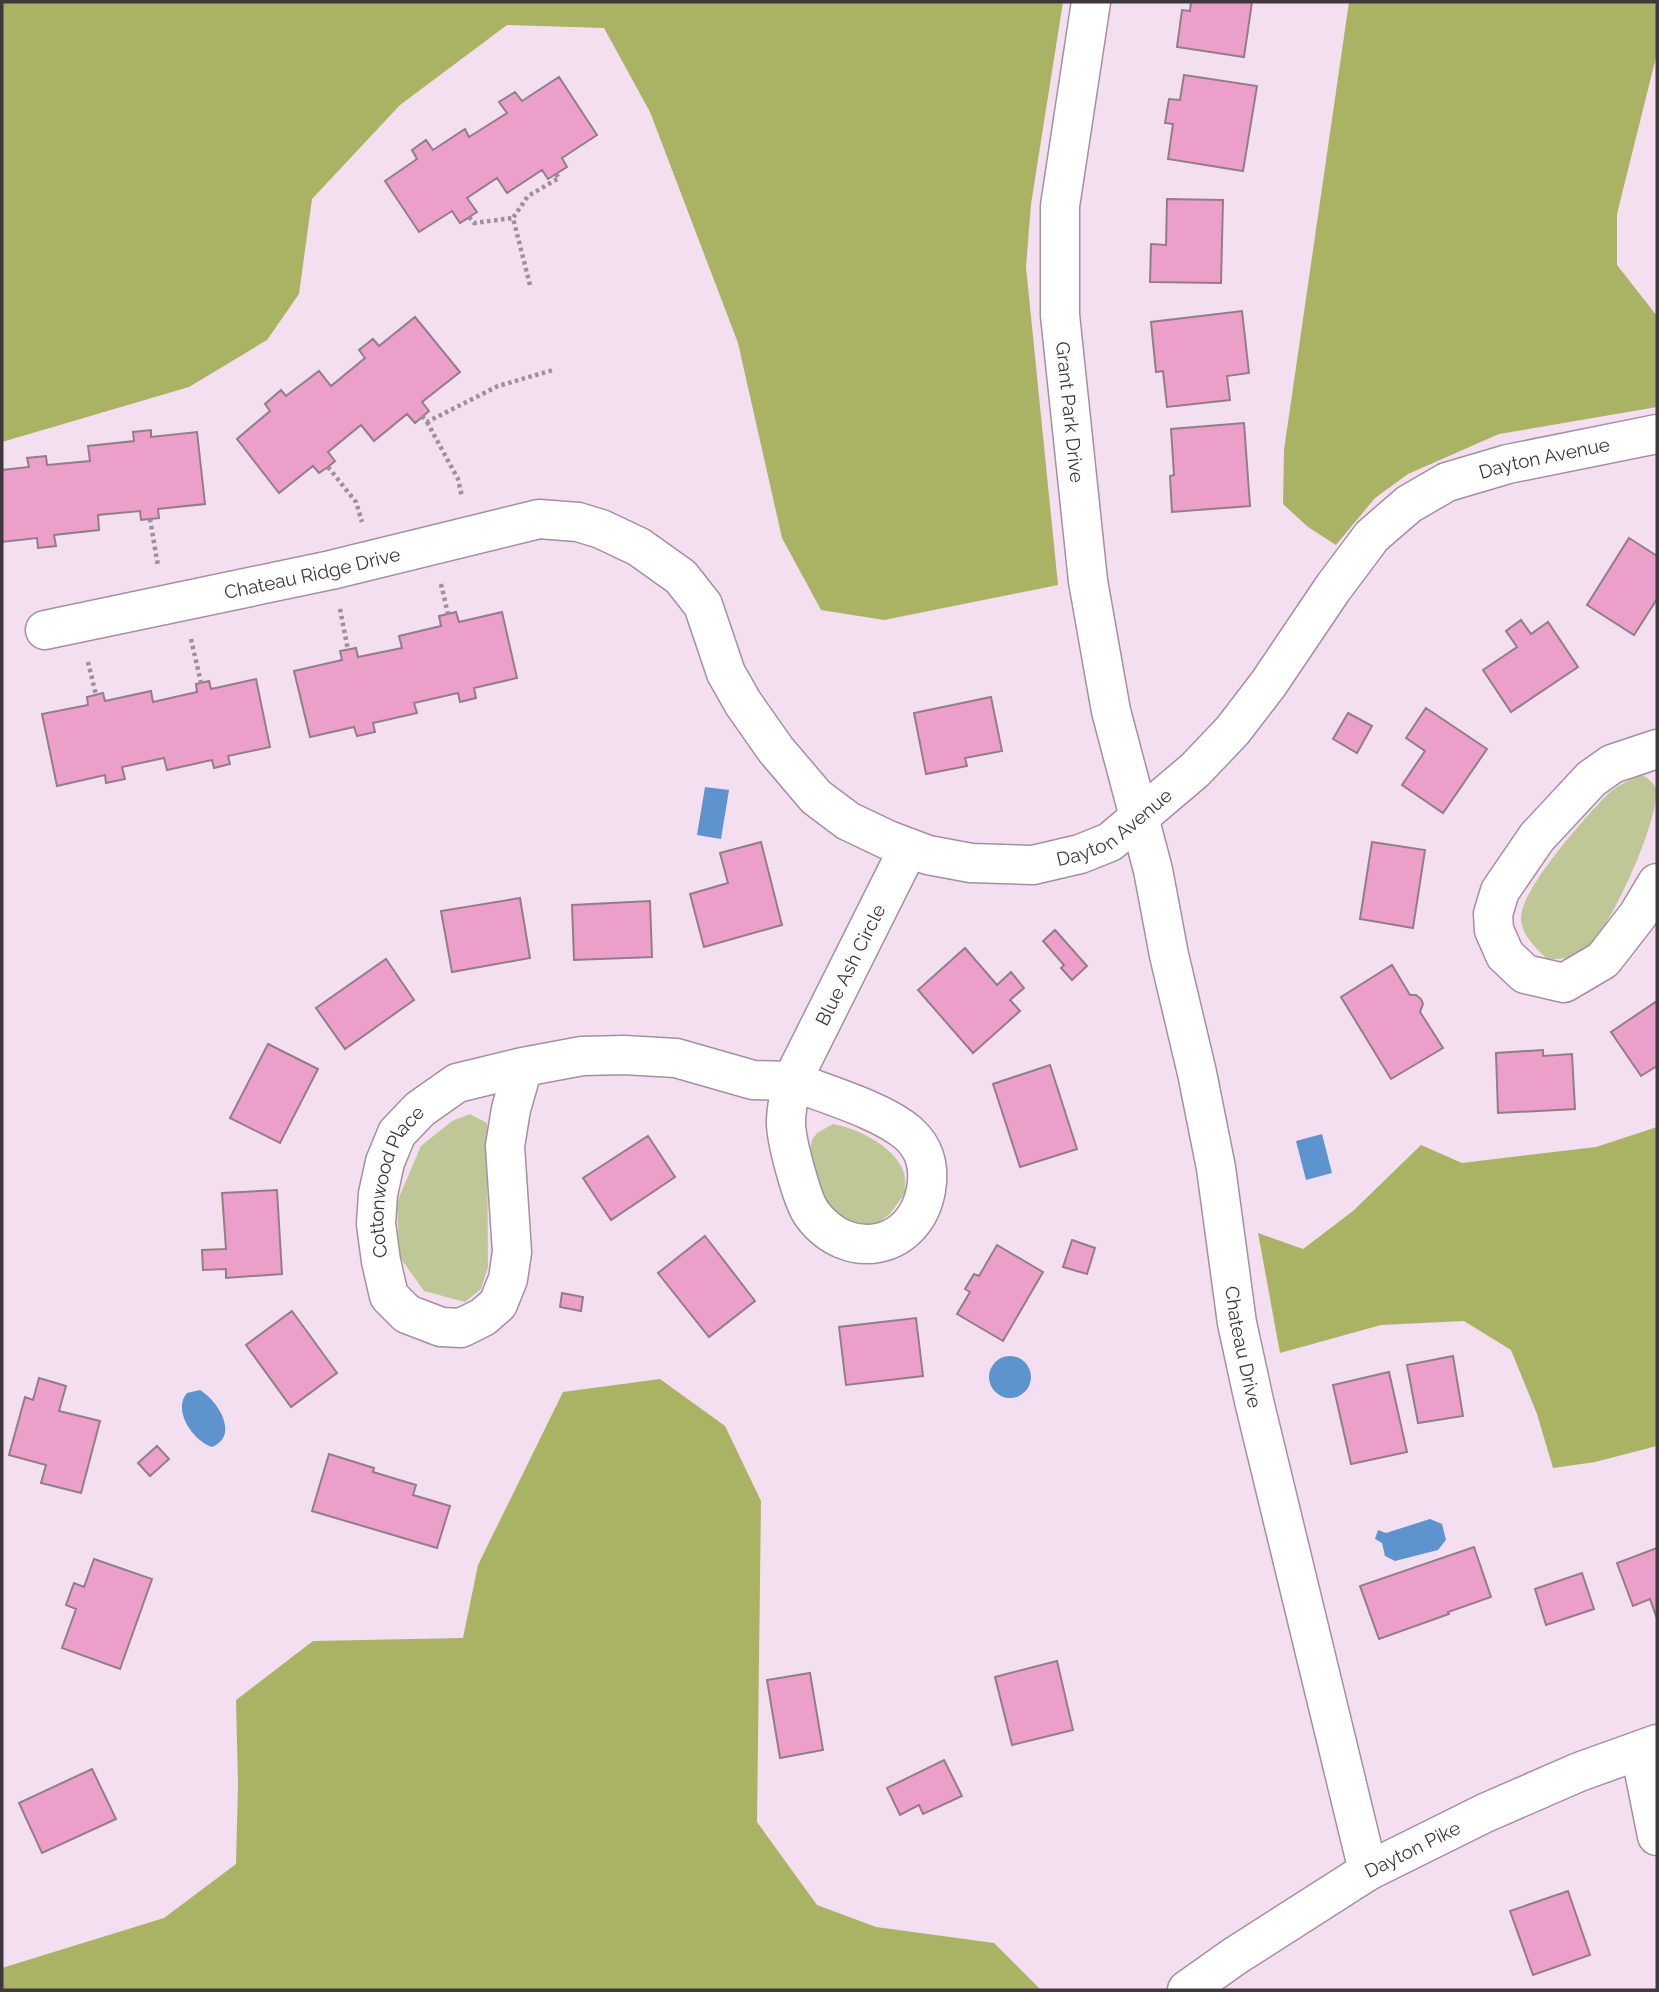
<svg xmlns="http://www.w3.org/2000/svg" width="1659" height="1992" font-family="Raleway,sans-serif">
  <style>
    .green { fill: #c0c796 }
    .forest { fill: #aab363 }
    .water { fill: #5d94ce }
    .building { fill: #ec9fc8; stroke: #947d89; stroke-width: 2 }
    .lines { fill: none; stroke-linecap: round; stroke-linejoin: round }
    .minor-casing { stroke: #a390a1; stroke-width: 41 }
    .path { stroke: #9e8f9c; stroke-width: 4.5; stroke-dasharray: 3.5 3.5; stroke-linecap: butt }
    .minor { stroke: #fff; stroke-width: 38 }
    .labels { text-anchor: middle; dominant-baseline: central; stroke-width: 5; stroke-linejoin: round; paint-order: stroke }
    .street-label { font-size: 19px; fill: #3f373e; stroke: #feeefd }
  </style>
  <rect width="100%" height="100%" fill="#f4dff1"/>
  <path class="green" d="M1641 774C1647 778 1654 782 1656 789 1659 821 1613 921 1591 945 1579 957 1563 960 1547 959 1536 948 1522 936 1521 919 1519 891 1588 814 1609 793 1618 785 1631 780 1641 774Z
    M470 1114 487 1123 488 1267 481 1289 465 1302 424 1291 399 1256 397 1202 421 1146 452 1121Z
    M833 1124C856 1128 889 1144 901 1166 906 1174 905 1184 905 1193L890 1214 879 1222 866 1226 855 1224 838 1213 825 1200 809 1155 812 1140 817 1133Z"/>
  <path class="forest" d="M2 2H1063L1031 204 1026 267 1058 585 884 620 821 610 782 538 738 343 650 112 604 28 507 25 400 105 312 199 299 294 267 340 189 387 2 442Z
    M1349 2H1657V53L1617 214V265L1657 316V407L1499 434 1408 474 1375 498 1336 545 1308 527 1283 504 1284 450Z
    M1657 1127V1446L1595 1462 1553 1468 1537 1414 1511 1350 1464 1321 1381 1325 1280 1353 1258 1233 1303 1249 1353 1211 1421 1145 1462 1163 1596 1147Z
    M660 1379 725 1426 761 1501 757 1822 817 1905 876 1927 994 1943 1041 1990H2V1968L164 1918 236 1864 238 1784 236 1700 313 1641 463 1638 478 1565 563 1392Z"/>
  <path class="water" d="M705 787 729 790 721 839 697 835Z
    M1322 1134 1332 1173 1306 1180 1296 1141Z
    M989 1377a21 21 0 1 1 42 0a21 21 0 1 1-42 0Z
    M200 1390C218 1401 240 1435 212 1447 193 1441 172 1410 187 1393Z
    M1430 1519 1442 1524 1446 1540 1438 1550 1395 1561 1385 1556 1382 1543 1375 1539 1378 1530 1386 1533Z"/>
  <path class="building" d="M1191 2H1252L1244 57 1177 47 1182 10 1190 11Z
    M1184 75 1257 86 1243 171 1168 159 1173 124 1165 123 1169 99 1180 100Z
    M559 77 597 135 562 158 567 167 548 179 542 170 507 193 497 178 467 198 477 212 460 223 452 211 419 232 385 181 417 159 412 150 426 140 433 150 465 129 469 137 507 113 499 102 515 92 522 101Z
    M1167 199 1223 200 1221 283 1150 282 1151 244 1166 245Z
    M1242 311 1249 373 1227 376 1230 400 1167 407 1163 371 1156 372 1151 322Z
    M415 317 460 372 422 402 429 411 415 423 407 414 374 441 361 425 328 452 335 461 328 467 319 473 313 466 279 493 237 439 270 411 265 404 281 390 286 396 319 371 331 386 365 358 359 350 373 339 379 346Z
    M1244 423 1250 506 1172 512 1170 476 1174 475 1171 429Z
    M151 430V437L197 432 205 504 158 509 159 518 141 520 140 511 98 515 99 530 54 535 56 546 38 548 37 538 2 542V470L29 467 27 458 46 456 47 465 90 461 88 446 134 441 133 432Z
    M1629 538 1657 556V599L1634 635 1587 605Z
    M456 612 459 622 502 612 517 678 474 688 476 698 460 702 458 693 414 703 417 713 373 723 375 732 357 736 354 727 310 737 294 671 342 660 340 651 356 648 358 657 402 648 399 636 441 626 439 616Z
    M1521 620 1531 634 1548 622 1578 667 1511 712 1483 670 1517 647 1506 631Z
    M256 679 270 747 228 756 230 764 214 768 212 760 167 770 164 758 122 767 125 779 106 783 105 775 57 786 42 714 88 705 87 697 103 693 105 701 151 691 153 702 197 692 196 684 209 681 211 689Z
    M991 697 1002 751 965 758 967 766 926 774 914 713Z
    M1426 708 1487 749 1443 813 1402 785 1425 751 1406 738Z
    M1348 713 1372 726 1357 753 1333 739Z
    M761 842 782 925 704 947 690 894 728 883 720 853Z
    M1372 842 1425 850 1413 928 1360 919Z
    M520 898 530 958 452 972 441 911Z
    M650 901 652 957 574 960 572 905Z
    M1055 930 1087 966 1072 980 1061 968 1064 965 1043 941Z
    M965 948 997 985 1011 972 1024 988 1010 1000 1020 1011 973 1053 918 990Z
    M386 959 414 1000 345 1049 316 1008Z
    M1392 965 1410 995H1416L1421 999 1423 1004 1420 1012 1443 1048 1391 1079 1341 997Z
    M1657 1001V1066L1641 1076 1611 1032Z
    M268 1044 318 1069 280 1143 230 1118Z
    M1543 1050V1056L1572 1054 1575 1109 1498 1113 1496 1053Z
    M1050 1065 1077 1149 1020 1167 993 1084Z
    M648 1136 675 1177 611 1220 583 1178Z
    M277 1190 282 1274 226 1278V1269L203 1270 202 1250 226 1249 222 1193Z
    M705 1236 755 1301 709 1337 658 1273Z
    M1072 1240 1095 1248 1087 1274 1063 1267Z
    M997 1245 1043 1272 1003 1341 957 1314 970 1292 965 1289 974 1274 979 1276Z
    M562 1293 583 1297 581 1311 560 1307Z
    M292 1311 337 1373 291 1407 246 1345Z
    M916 1318 923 1376 846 1385 839 1327Z
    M1453 1356 1463 1416 1418 1423 1407 1365Z
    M1389 1372 1407 1452 1351 1464 1333 1385Z
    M39 1378 66 1386 59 1411 100 1421 81 1493 41 1483 46 1465 9 1455 25 1397 33 1400Z
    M157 1446 169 1459 150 1476 138 1463Z
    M329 1454 374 1468 373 1472 416 1485 413 1495 450 1506 437 1548 312 1511Z
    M1474 1547 1491 1597 1448 1612 1449 1614 1379 1639 1360 1586Z
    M1657 1548V1615L1656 1616 1650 1599 1633 1606 1617 1563Z
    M94 1559 152 1579 120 1669 62 1648 76 1609 66 1605 74 1583 84 1587Z
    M1582 1573 1594 1609 1546 1625 1535 1589Z
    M1057 1661 1073 1730 1012 1745 995 1677Z
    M810 1673 823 1750 780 1758 767 1680Z
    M944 1760 962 1796 923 1814 919 1805 900 1815 887 1788Z
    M92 1769 116 1819 42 1853 19 1803Z
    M1568 1891 1590 1955 1533 1975 1510 1911Z"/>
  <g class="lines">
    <defs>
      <g id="minor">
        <path id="s1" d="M1091 2 1060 206V315L1088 581 1111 711 1153 870 1169 955 1197 1073 1216 1168 1237 1323 1254 1401 1368 1871"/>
        <path id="s2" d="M45 630 331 570 539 519 578 522 601 529 639 547 681 577 703 605 726 673 743 703 776 750 816 797 848 821 888 840 928 855 971 863 1033 865 1080 854 1110 842 1195 770 1233 730 1269 683 1333 588 1372 536 1409 504 1447 482 1508 464 1657 434"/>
        <path d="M1657 749 1612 764 1591 779 1537 837 1500 891 1493 914 1494 930 1505 955 1525 974 1564 983 1603 960 1638 915 1657 883"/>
        <path id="s3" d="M523 1067 511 1109 505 1146 512 1252 508 1279 498 1304 483 1317 461 1328 441 1327 407 1314 389 1296 381 1261 376 1224 378 1194 385 1162 397 1133 420 1109 457 1083 523 1067 582 1056 624 1055 676 1058 753 1080 792 1081 908 849"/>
        <path d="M792 1081C825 1094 881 1110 908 1133 925 1148 930 1167 926 1190 915 1250 848 1263 812 1214 802 1201 786 1140 786 1123 786 1109 789 1095 792 1081Z"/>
        <path d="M1640 1751 1657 1836"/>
        <path id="s4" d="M1187 1990 1235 1956 1368 1871 1485 1813 1579 1772 1657 1744"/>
      </g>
    </defs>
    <use href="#minor" class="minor-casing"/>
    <path class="path" d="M469 217 474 223 513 218
      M530 285 513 218 528 196 559 178 556 174
      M422 416 427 422 498 386 553 370
      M427 422 458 479 462 497
      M328 467 356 502 362 522
      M150 519 158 566
      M441 584 448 614
      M340 609 348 650
      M191 639 201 683
      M88 662 96 695"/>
    <use href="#minor" class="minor"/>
  </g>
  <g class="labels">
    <g class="street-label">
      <text stroke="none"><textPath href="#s1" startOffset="413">Grant Park Drive</textPath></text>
      <text stroke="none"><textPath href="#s2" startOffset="1836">Dayton Avenue</textPath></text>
      <text stroke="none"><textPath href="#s2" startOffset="273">Chateau Ridge Drive</textPath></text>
      <text stroke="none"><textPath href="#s2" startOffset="1248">Dayton Avenue</textPath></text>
      <text stroke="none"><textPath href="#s3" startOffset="1085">Blue Ash Circle</textPath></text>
      <text stroke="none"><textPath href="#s3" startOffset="488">Cottonwood Place</textPath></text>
      <text stroke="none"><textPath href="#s1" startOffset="1365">Chateau Drive</textPath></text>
      <text stroke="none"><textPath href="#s4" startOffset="266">Dayton Pike</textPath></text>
    </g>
  </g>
  <rect width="1659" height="1992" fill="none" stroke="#3f373e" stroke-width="7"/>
</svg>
